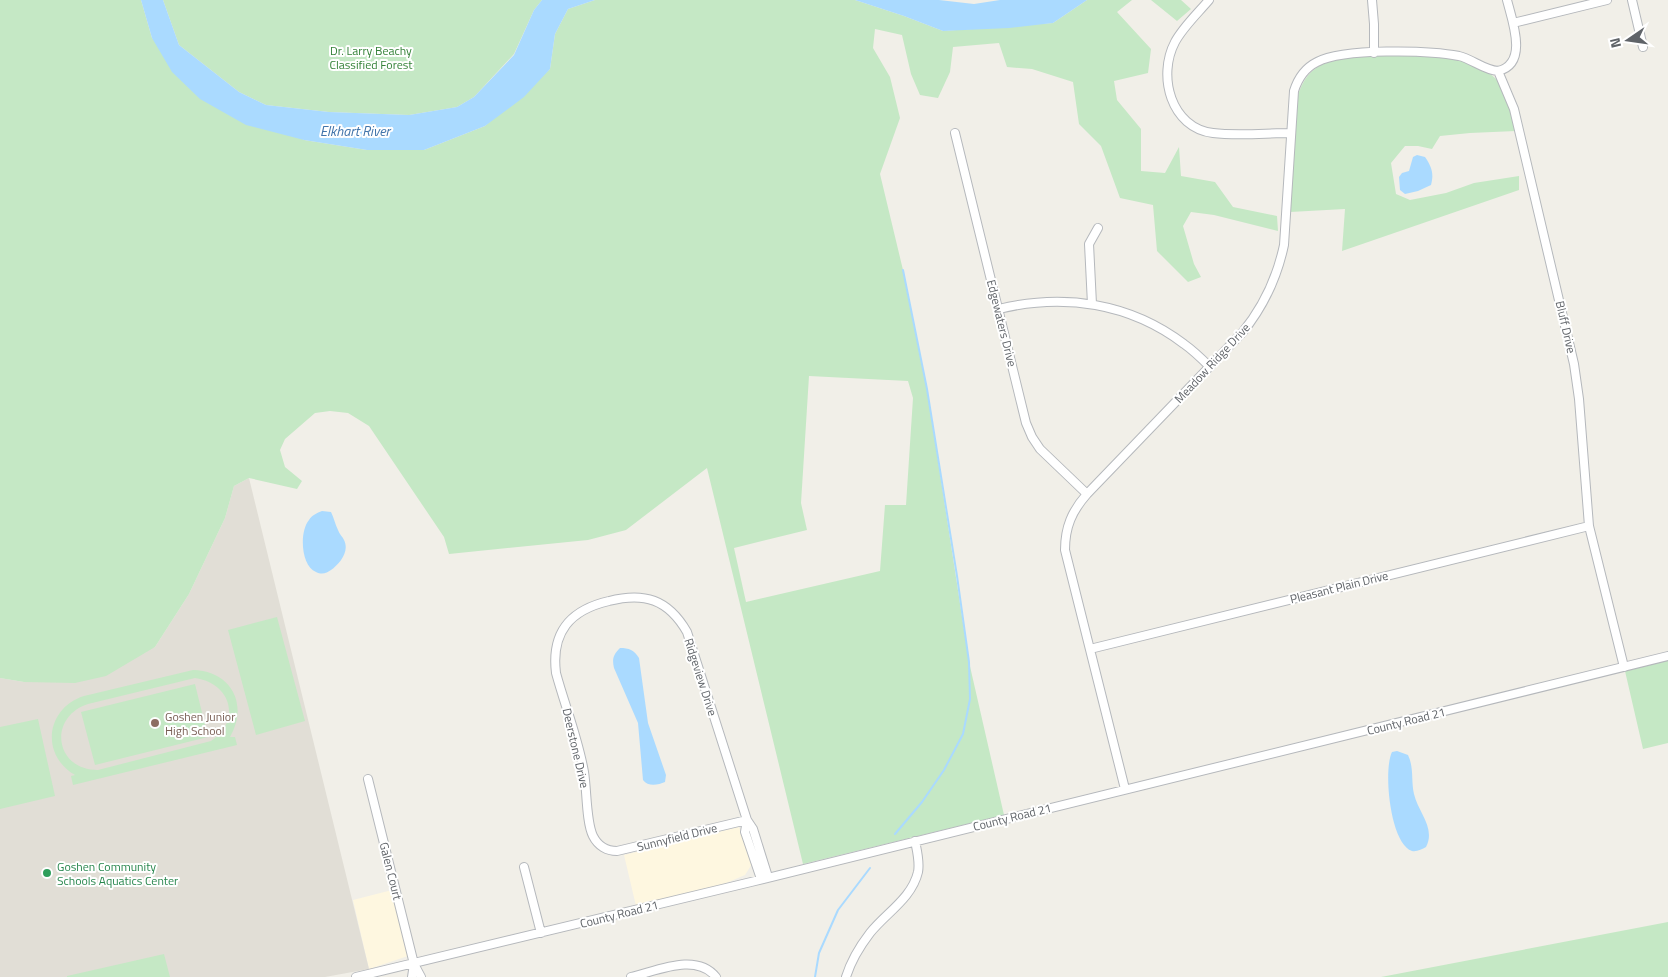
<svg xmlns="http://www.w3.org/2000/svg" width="1668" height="977" font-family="'Titillium Web',sans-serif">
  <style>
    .commercial { fill: #fef7e0 }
    .education { fill: #e1ded6 }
    .green { fill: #c5e8c5; fill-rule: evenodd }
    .water { fill: #aadaff }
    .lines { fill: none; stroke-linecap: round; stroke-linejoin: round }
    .stream { stroke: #aadaff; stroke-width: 2 }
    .minor-casing { stroke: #b5b8bc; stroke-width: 10 }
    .minor { stroke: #fff; stroke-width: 8 }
    .education-dot { fill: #8d6e63; stroke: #fff; stroke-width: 2 }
    .leisure-dot { fill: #2e9e5b; stroke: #fff; stroke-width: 2 }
    .labels { text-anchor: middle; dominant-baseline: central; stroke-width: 4; stroke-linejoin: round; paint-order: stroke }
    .park-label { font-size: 12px; fill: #348238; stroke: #fff }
    .street-label { font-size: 12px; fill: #5f6368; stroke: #fff }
    .education-label { font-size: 12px; fill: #785e54; stroke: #fff; text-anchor: start }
    .leisure-label { font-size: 12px; fill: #27864d; stroke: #fff; text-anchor: start }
    .water-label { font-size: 14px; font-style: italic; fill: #4174aa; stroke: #fff }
  </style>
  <rect width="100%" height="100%" fill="#f1efe8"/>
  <path class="commercial" d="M739 827 752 864 745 875 724 884 636 906 624 855Z
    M392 890 408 956 369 969 353 900Z"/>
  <path class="education" d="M249 478 369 969 325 977H0V678L24 682 155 647 189 594 225 518 234 486Z"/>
  <path class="green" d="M0 0H141L152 38 304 140 367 150H424L485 126 550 69 555 34 568 9 595 0H855L904 16 943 31 1053 23 1087 0H1132L1117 12 1151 49 1148 73 1114 81 1117 100 1141 129V171L1165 173 1179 147 1181 176 1215 182 1233 207 1277 216 1278 231 1214 215 1191 212 1183 226 1194 264 1201 277 1188 282 1157 251 1153 205 1120 198 1101 146 1079 124 1073 82 1032 69 1007 67 999 43 953 47 950 72 938 98 920 95 911 74 902 35 875 29 873 48 890 77 900 118 880 174 903 270 927 389 969 662 1004 815 803 864 707 468 626 530 588 540 449 554 444 537 369 426 348 413 330 411 315 413 285 439 280 450 285 467 302 481 297 489 249 478 234 486 225 518 189 594 155 647 106 676 75 683 24 682 0 678ZM809 376 908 381 913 398 906 505H885L880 571 746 602 734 548 807 530 801 503Z
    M163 0H542L534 10 514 54 474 97 457 107 409 115 329 112 266 105 239 92 179 45Z
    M1151 0H1181L1191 9 1177 21Z
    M1374 56C1411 56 1470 50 1498 81 1509 94 1512 116 1516 131L1470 133 1440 136 1432 149 1418 146H1405L1391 163 1396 194 1410 200 1446 193 1474 183 1519 176V190L1342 251 1345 209 1290 212 1297 99C1307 58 1338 58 1374 56Z
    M277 617 305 721 256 735 228 630Z
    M1668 660V743L1643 749 1625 671Z
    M193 670C231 671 249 704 230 737H235L237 745 73 785 71 776 75 775C40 755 46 708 84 696ZM195 678C231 683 242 721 211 741L98 770C54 770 48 717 88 704Z
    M195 684 208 737 95 765 81 712Z
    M38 719 55 796 0 809V727Z
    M1668 922V977H1381Z
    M164 954 170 977H67V976Z"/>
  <path class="water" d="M141 0H163L179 45 239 92 266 105 329 112 409 115 457 107 474 97 514 55 534 10 542 0H595L568 9 555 34 550 69 524 97 485 126 424 150H367L304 140 246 125 200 99 172 72 152 38Z
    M855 0H939L974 4 1000 0H1087L1053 23 1009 28 943 31 904 16Z
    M1417 155 1425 157C1432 167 1434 174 1431 185L1418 191 1405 194 1400 190 1399 177 1402 173 1409 171 1413 157Z
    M322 511 331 512C334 518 335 524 338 530 339 534 343 537 344 540 350 552 339 564 331 570 327 573 322 575 316 572 301 566 299 532 309 520 312 515 317 513 322 511Z
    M620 648C629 648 634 650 639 658L648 723 666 775 665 782C658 785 648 787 643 780L638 723 614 668C612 659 613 655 620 648Z
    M1397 751 1408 755C1414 767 1411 781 1414 794 1418 812 1436 828 1426 847 1422 849 1417 852 1412 851 1390 844 1383 770 1392 752Z"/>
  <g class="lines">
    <path class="stream" d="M895 834 922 802 944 770 963 734 970 699 969 662 957 576 927 389 903 270
      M815 977 819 953 838 910 870 868"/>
    <defs>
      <path id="minor" d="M1209 0C1198 13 1183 27 1175 42 1157 76 1171 128 1213 133 1238 136 1266 133 1291 133
        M1372 0 1374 24V53
        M1507 0C1512 20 1529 64 1498 71L1514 109 1574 364 1579 399 1589 526 1624 667
        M1632 0 1643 47
        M1513 23 1607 0
        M955 133 1026 423 1032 437 1040 449 1087 494
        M1092 304 1089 244 1098 228
        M999 309C1064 293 1130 303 1184 344 1194 351 1202 359 1210 367
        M1090 649 1589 526
        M368 779 414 964 421 977
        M1125 789 1065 550C1065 527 1072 511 1087 494L1242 333C1264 306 1277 278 1284 245L1294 91C1298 78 1305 68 1317 62 1343 48 1429 50 1459 56 1472 59 1484 70 1498 71
        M747 820 617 851C607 851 598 846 593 836 586 822 587 790 584 772 578 738 565 706 556 673 551 632 570 610 609 601 644 592 668 599 687 632L747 820 753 829 768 877
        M747 820 745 832 761 879
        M524 867 541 933
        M356 977 751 882 1668 656
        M412 977 414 964
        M631 977C657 971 696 952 716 977
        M846 977C851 961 860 946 870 933 886 913 912 898 918 872 920 862 917 851 915 841"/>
    </defs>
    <use href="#minor" class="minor-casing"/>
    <use href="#minor" class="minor"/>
  </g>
  <circle class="education-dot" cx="155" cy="723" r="5"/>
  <circle class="leisure-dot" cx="47" cy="873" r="5"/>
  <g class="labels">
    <g class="park-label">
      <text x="371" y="50">Dr. Larry Beachy<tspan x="371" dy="14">Classified Forest</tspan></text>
    </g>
    <g class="street-label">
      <text transform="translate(1002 323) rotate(76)">Edgewaters Drive</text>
      <text transform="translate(1566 327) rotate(77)">Bluff Drive</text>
      <text transform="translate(1212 363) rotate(-47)">Meadow Ridge Drive</text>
      <text transform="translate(1339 587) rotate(-14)">Pleasant Plain Drive</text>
      <text transform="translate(701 677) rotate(72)">Ridgeview Drive</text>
      <text transform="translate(1406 721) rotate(-14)">County Road 21</text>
      <text transform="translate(576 748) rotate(77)">Deerstone Drive</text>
      <text transform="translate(1012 817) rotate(-14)">County Road 21</text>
      <text transform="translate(677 837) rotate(-14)">Sunnyfield Drive</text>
      <text transform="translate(391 871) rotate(76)">Galen Court</text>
      <text transform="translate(619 914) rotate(-14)">County Road 21</text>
    </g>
    <g class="education-label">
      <text x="165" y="716">Goshen Junior<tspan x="165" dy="14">High School</tspan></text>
    </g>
    <g class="leisure-label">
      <text x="57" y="866">Goshen Community<tspan x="57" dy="14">Schools Aquatics Center</tspan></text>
    </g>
    <g class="water-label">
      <text x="355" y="130">Elkhart River</text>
    </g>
  </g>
  <g transform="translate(1628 40) rotate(257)" stroke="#ffffff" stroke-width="4" paint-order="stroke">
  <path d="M0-4L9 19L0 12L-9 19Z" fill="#5f6368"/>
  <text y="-8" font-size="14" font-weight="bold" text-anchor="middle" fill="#5f6368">N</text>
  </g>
</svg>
